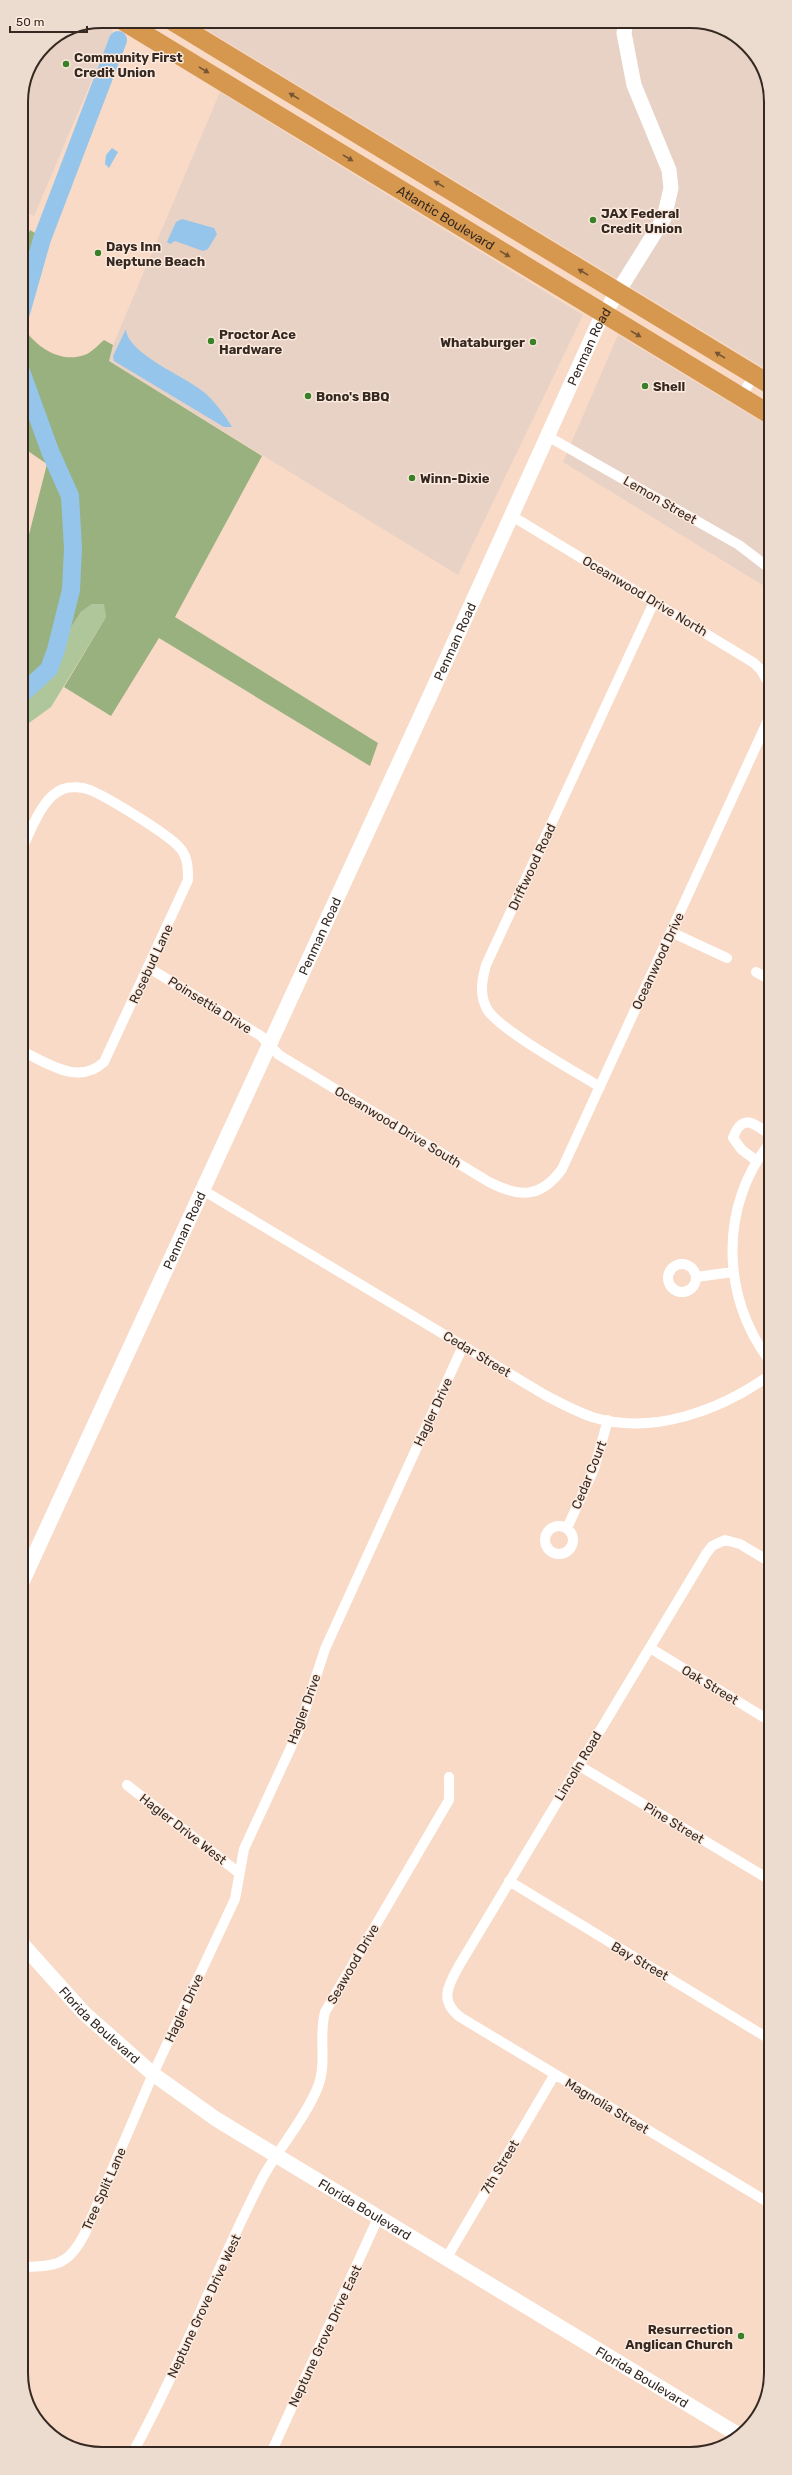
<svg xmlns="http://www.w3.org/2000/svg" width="792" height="2475" font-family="Rubik,sans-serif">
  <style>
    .commercial { fill: #e8d2c5 }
    .green { fill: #afc59a }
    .forest { fill: #98b17f }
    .water { fill: #95c5eb }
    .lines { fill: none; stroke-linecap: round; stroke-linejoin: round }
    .river { stroke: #95c5eb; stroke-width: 18 }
    .street { stroke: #fff; stroke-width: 10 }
    .secondary { stroke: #fff; stroke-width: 15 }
    .highway { stroke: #d6974e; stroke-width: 19 }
    .oneway { fill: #755534 }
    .poi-dot { fill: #388128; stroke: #fceade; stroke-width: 1.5 }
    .labels { text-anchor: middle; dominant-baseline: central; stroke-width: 3; stroke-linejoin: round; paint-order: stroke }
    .poi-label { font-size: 13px; font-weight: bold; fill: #352922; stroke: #fceade; text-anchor: start }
    .street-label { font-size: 13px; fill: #352922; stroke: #fceade }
    .rim { fill: none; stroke: #352922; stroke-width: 2 }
  </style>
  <rect width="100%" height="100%" fill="#f8dac6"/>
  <path class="commercial" d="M100 21 113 30 34 216 21 209V97L27 71 45 44 71 27Z
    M192 21H696L743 41 768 81 769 371Z
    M220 92 583 315 458 575 109 361 113 345Z
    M618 335 769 426V589L563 462Z"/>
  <path class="green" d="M92 604H105L106 617 51 707 22 728V684L54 653 81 612Z"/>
  <path class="forest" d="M30 230 47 240 22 326C36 347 61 365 87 354 93 351 99 344 104 340L113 345 109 361 262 456 175 617 378 743 370 766 159 638 111 716 64 687 106 617 104 604H92L81 612 54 653 22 684V562L47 464 22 447 21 254Z"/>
  <path class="water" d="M112 148 118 152 109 168 105 164 106 155Z
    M182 219 214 228 217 234 208 249 203 251 175 241 170 244 167 242 176 222Z
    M21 231 27 238 21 254Z
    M126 329C127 354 187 377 205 393 216 403 224 414 232 427H224L114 361 113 356Z"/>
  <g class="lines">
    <path class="river" d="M21 313 42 239 118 40
      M21 371 50 451 70 496 73 548 71 590 56 650 49 669 22 694"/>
    <path class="street" d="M741 397 754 375
      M549 437 739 545 769 568
      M512 516 754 663 761 670 769 684
      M22 848C32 829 42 797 63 789 71 786 83 787 90 790 109 798 168 834 180 848 188 857 188 869 188 880L104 1062C79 1086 47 1063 22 1051
      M671 932 727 958
      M149 968 261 1036 279 1055 489 1182C520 1198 541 1198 562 1169L769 718
      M756 972 769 979
      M600 1087C576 1072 498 1029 487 1009 479 994 482 980 486 965L654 602
      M770 1143C719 1205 721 1298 770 1361
      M757 1161 742 1150 733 1138C742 1113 754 1123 770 1135
      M201 1189 545 1395C560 1403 575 1411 592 1417 653 1436 721 1410 770 1375
      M668 1278a14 14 0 1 1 28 0a14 14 0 1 1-28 0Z
      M696 1277 733 1272
      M545 1540a14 14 0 1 1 28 0a14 14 0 1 1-28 0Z
      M567 1528 594 1469 608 1420
      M770 1562 740 1544 725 1540 712 1546 706 1554 460 1964C449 1984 438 2000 460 2017L771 2204
      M650 1648 770 1721
      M578 1765 770 1880
      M127 1785 239 1873
      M509 1881 771 2040
      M446 2259 555 2074
      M24 2267C57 2266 69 2265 85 2233L153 2074 235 1899 244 1849 298 1732 325 1649 463 1346
      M271 2453 378 2218
      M132 2454C182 2364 216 2267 263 2177 279 2148 304 2120 317 2089 328 2064 318 2037 325 2012L449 1800V1777"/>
    <g class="secondary">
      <path id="s1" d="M23 1580 429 698 599 322 664 218 671 188 669 170 634 85 624 33 626 21"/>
      <path id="s2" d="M23 1945 84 2013 153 2074 216 2119 737 2434"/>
    </g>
    <g class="highway">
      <path id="s3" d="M123 21 769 414"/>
      <path d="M172 21 769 384"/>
    </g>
  </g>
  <defs><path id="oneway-solid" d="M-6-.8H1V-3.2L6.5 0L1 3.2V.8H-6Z"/></defs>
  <g class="oneway">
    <use href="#oneway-solid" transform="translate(204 70) rotate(31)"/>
    <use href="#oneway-solid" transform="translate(294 96) rotate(-149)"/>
    <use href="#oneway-solid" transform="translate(348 158) rotate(31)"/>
    <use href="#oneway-solid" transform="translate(439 184) rotate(-149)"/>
    <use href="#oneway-solid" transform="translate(505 254) rotate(31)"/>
    <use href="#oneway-solid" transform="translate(583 272) rotate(-149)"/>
    <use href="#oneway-solid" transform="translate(636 334) rotate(31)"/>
    <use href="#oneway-solid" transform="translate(720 355) rotate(-149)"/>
  </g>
  <g class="poi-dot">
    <circle cx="66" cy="64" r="4"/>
    <circle cx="593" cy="220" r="4"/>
    <circle cx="98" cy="253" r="4"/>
    <circle cx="211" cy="341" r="4"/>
    <circle cx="533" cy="342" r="4"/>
    <circle cx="645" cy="386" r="4"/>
    <circle cx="308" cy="396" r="4"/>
    <circle cx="412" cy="478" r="4"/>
    <circle cx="741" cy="2336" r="4"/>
  </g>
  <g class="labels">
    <g class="poi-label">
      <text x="74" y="57">Community First<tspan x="74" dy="15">Credit Union</tspan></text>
      <text x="601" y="213">JAX Federal<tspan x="601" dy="15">Credit Union</tspan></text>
      <text x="106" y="246">Days Inn<tspan x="106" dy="15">Neptune Beach</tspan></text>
      <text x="219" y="334">Proctor Ace<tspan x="219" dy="15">Hardware</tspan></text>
      <text x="525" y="342" text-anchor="end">Whataburger</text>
      <text x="653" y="386">Shell</text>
      <text x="316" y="396">Bono's BBQ</text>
      <text x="420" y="478">Winn-Dixie</text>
      <text x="733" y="2329" text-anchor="end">Resurrection<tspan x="733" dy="15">Anglican Church</tspan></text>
    </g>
    <g class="street-label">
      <text stroke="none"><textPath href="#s3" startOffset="378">Atlantic Boulevard</textPath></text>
      <text stroke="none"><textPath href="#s1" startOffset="1357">Penman Road</textPath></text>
      <text transform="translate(660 500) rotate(30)">Lemon Street</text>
      <text transform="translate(645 596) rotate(31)">Oceanwood Drive North</text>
      <text stroke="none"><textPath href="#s1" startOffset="1033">Penman Road</textPath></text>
      <text transform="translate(532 867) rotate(-65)">Driftwood Road</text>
      <text stroke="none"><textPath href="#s1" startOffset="709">Penman Road</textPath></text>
      <text transform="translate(658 961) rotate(-65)">Oceanwood Drive</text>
      <text transform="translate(151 964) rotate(-65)">Rosebud Lane</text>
      <text transform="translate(210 1005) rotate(32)">Poinsettia Drive</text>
      <text transform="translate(398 1127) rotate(31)">Oceanwood Drive South</text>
      <text stroke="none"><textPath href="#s1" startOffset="385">Penman Road</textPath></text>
      <text transform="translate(477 1354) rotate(31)">Cedar Street</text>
      <text transform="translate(433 1412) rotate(-65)">Hagler Drive</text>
      <text transform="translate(589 1475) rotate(-68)">Cedar Court</text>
      <text transform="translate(710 1685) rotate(31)">Oak Street</text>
      <text transform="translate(304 1709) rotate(-70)">Hagler Drive</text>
      <text transform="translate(578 1766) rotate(-59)">Lincoln Road</text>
      <text transform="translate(674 1823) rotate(31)">Pine Street</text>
      <text transform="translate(183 1829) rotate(38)">Hagler Drive West</text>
      <text transform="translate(640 1961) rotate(30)">Bay Street</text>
      <text transform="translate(353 1964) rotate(-60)">Seawood Drive</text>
      <text transform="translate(184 2008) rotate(-65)">Hagler Drive</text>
      <text stroke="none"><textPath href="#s2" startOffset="111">Florida Boulevard</textPath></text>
      <text transform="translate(607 2106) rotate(31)">Magnolia Street</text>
      <text transform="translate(500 2167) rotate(-59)">7th Street</text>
      <text transform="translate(104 2189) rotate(-66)">Tree Split Lane</text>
      <text stroke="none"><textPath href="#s2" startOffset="435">Florida Boulevard</textPath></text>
      <text transform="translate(204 2306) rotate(-65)">Neptune Grove Drive West</text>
      <text transform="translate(325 2336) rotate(-65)">Neptune Grove Drive East</text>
      <text stroke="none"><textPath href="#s2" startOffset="759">Florida Boulevard</textPath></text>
    </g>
  </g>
  <path d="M0 0H792V2475H0ZM102 28H690A74 74 0 0 1 764 102V2373A74 74 0 0 1 690 2447H102A74 74 0 0 1 28 2373V102A74 74 0 0 1 102 28Z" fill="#ecdbcf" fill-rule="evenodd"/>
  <path class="rim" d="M102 28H690A74 74 0 0 1 764 102V2373A74 74 0 0 1 690 2447H102A74 74 0 0 1 28 2373V102A74 74 0 0 1 102 28Z"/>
  <path d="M10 26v6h77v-6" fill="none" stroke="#352922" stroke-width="2"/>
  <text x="16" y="26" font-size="12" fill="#352922" stroke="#fceade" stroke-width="3" paint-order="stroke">50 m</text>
</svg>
